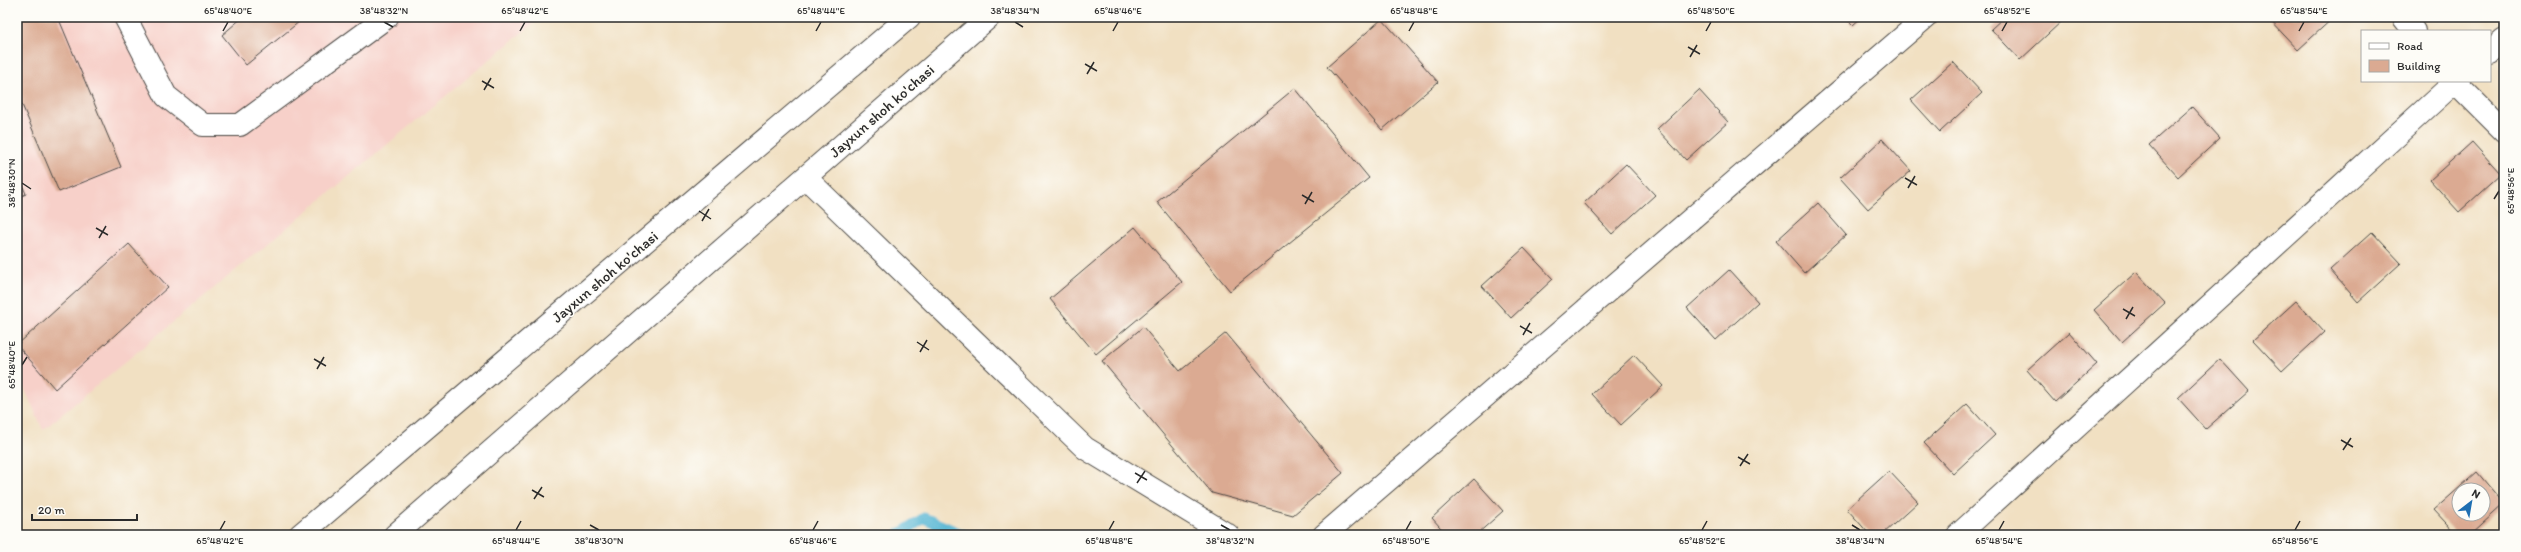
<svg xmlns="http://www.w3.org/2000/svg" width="2521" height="552" font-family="Itim,sans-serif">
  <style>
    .built { fill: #f7d0c9 }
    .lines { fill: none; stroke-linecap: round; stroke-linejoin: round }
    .stream { stroke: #54b5d3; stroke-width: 11 }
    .building { fill: #dbaa92; fill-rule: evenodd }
    .minor-casing { stroke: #494642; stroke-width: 24 }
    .highway-casing { stroke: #494642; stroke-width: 24 }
    .minor { stroke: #fff; stroke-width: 22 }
    .highway { stroke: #fff; stroke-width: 22 }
    .ticks { fill: none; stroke: #2b2b2b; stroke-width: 1.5 }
    .labels { text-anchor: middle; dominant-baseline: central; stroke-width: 3; stroke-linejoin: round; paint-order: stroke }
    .street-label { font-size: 15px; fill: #2b2b2b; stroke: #fdfcf7 }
    .neatline { fill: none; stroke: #2b2b2b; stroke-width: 1.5 }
    .ticks-label { font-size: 10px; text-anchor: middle; fill: #2b2b2b }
  </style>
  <rect width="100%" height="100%" fill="#fdfcf7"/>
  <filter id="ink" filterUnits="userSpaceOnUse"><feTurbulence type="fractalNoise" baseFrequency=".025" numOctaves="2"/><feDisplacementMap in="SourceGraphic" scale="8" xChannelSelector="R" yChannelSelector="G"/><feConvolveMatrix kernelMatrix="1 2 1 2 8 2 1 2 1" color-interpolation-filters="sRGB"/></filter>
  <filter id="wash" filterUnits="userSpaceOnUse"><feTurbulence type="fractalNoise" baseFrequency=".012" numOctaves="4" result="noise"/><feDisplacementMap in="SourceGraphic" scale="16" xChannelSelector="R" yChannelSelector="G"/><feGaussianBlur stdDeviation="0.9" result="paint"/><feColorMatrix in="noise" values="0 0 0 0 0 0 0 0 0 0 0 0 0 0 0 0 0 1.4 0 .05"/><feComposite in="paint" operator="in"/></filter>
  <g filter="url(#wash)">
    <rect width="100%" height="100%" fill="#f1e0c2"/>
    <path class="built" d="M17 17H541L43 430 17 372Z"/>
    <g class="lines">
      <path class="stream" d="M898 535 924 518 964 535"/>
    </g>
    <g id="blocks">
      <path class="building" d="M17 17H58L121 167 59 192 17 93Z
        M243 17H305L246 65 222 35Z
        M1845 17H1862L1853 25Z
        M2004 17H2058L2062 21 2020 60 1991 29Z
        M2271 17H2334L2298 50 2269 19Z
        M1382 19 1438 82 1382 130 1327 67Z
        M1953 62 1982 93 1940 132 1911 100Z
        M1295 88 1369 178 1230 291 1157 202Z
        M1699 90 1728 122 1686 160 1657 129Z
        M2192 107 2220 138 2178 177 2149 145Z
        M1882 139 1911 171 1868 209 1840 178Z
        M2472 142 2501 174 2459 212 2430 180Z
        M1626 164 1655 195 1612 234 1584 203Z
        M17 172 26 194 17 198Z
        M1818 203 1846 235 1804 273 1776 241Z
        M1135 227 1182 282 1096 354 1050 299Z
        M2372 232 2401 263 2358 302 2330 270Z
        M129 244 168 287 55 389 17 345Z
        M1524 248 1553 279 1511 318 1482 286Z
        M1729 270 1758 302 1716 340 1687 308Z
        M2136 272 2165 303 2122 342 2094 310Z
        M2296 301 2324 332 2282 371 2253 340Z
        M1143 327 1180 371 1226 333 1343 473 1293 515 1212 493 1102 361Z
        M2069 332 2097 364 2055 402 2027 370Z
        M1634 355 1663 386 1621 425 1592 394Z
        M2220 359 2249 391 2206 429 2178 398Z
        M1967 404 1995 435 1953 474 1924 443Z
        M1889 471 1918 502 1882 535H1870L1847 509Z
        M2477 472 2504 504 2470 535H2457L2434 510ZM2459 490H2483V514H2459Z
        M1474 479 1503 511 1476 535H1447L1432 518Z"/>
    </g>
  </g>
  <g filter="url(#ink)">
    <use href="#blocks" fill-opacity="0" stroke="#494642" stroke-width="1"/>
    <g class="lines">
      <defs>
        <path id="minor" d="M125 17 166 96 203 125H240L387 17
          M2403 17 2414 31
          M2490 52 2504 40
          M2454 81 2504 131
          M806 178 1085 448 1228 535
          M1324 535 1926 17
          M1958 535 2456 81"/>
        <path id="highway" d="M300 535 909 17
          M395 535 989 17"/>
      </defs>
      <use href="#minor" class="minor-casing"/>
      <use href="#highway" class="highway-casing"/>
      <use href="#minor" class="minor"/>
      <use href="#highway" class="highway"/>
    </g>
  </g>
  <path class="ticks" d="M384 22 393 27M1015 22 1023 27M223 31 228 22M520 31 525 22M816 31 821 22M1113 31 1118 22M1409 31 1414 22M1706 31 1711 22M2002 31 2007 22M2299 31 2304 22M1688 47 1700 54M1690 57 1697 45M1085 64 1097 71M1087 74 1094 62M482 81 494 88M484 90 491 78M1905 178 1917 185M22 183 31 189M1908 188 1915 176M1302 195 1314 202M2494 199 2499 191M1305 204 1312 192M699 211 711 219M702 221 709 209M96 228 108 235M99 238 106 226M2123 309 2135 316M2126 319 2133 307M1520 326 1532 333M1523 335 1530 323M917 342 929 350M920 352 927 340M314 359 326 366M22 365 27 357M317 369 324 357M2341 440 2353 447M2343 450 2351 438M1738 457 1750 464M1740 466 1748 454M1135 473 1147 480M1137 483 1145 471M532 490 544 497M534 499 542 487M590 525 599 530M1221 525 1230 530M1852 525 1860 530M220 530 225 521M516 530 521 521M813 530 818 521M1109 530 1114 521M1406 530 1411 521M1702 530 1707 521M1999 530 2004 521M2295 530 2300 521"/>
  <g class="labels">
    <g class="street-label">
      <text transform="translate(882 111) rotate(-41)">Jayxun shoh ko'chasi</text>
      <text transform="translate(605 277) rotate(-40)">Jayxun shoh ko'chasi</text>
    </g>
  </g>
  <rect width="2521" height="552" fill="none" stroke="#fdfcf7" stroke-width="44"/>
  <rect x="2361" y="30" width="130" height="52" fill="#fdfcf7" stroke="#a9a8a5"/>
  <rect x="2369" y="43" width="20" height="6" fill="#ffffff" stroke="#a9a8a5"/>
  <text x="2397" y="50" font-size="12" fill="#2b2b2b">Road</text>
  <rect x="2369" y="60" width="20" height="12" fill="#dbaa92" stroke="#a9a8a5"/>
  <text x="2397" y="70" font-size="12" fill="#2b2b2b">Building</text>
  <g transform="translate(2471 502) rotate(31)"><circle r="19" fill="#fdfcf7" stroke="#a9a8a5"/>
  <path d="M0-3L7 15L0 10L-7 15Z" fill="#1f6fb2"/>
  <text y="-6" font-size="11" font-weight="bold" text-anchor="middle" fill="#2b2b2b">N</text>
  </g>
  <path d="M32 514v6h105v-6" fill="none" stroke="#2b2b2b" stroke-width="2"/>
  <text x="38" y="514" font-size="12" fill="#2b2b2b" stroke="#fdfcf7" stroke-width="3" paint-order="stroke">20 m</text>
  <rect x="22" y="22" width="2477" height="508" class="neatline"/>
  <g class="ticks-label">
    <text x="228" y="14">65°48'40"E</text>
    <text x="384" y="14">38°48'32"N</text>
    <text x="525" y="14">65°48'42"E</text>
    <text x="821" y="14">65°48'44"E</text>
    <text x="1015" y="14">38°48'34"N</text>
    <text x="1118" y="14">65°48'46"E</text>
    <text x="1414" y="14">65°48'48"E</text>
    <text x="1711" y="14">65°48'50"E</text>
    <text x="2007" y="14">65°48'52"E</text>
    <text x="2304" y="14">65°48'54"E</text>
    <text transform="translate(11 183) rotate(-90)" y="4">38°48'30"N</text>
    <text transform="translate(2510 191) rotate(-90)" y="4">65°48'56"E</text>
    <text transform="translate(11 365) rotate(-90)" y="4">65°48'40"E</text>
    <text x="220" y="544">65°48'42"E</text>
    <text x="516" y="544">65°48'44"E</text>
    <text x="599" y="544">38°48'30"N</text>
    <text x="813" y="544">65°48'46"E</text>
    <text x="1109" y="544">65°48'48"E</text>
    <text x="1230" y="544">38°48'32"N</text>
    <text x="1406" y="544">65°48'50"E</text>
    <text x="1702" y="544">65°48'52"E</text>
    <text x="1860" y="544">38°48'34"N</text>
    <text x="1999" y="544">65°48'54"E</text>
    <text x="2295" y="544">65°48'56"E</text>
  </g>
</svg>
